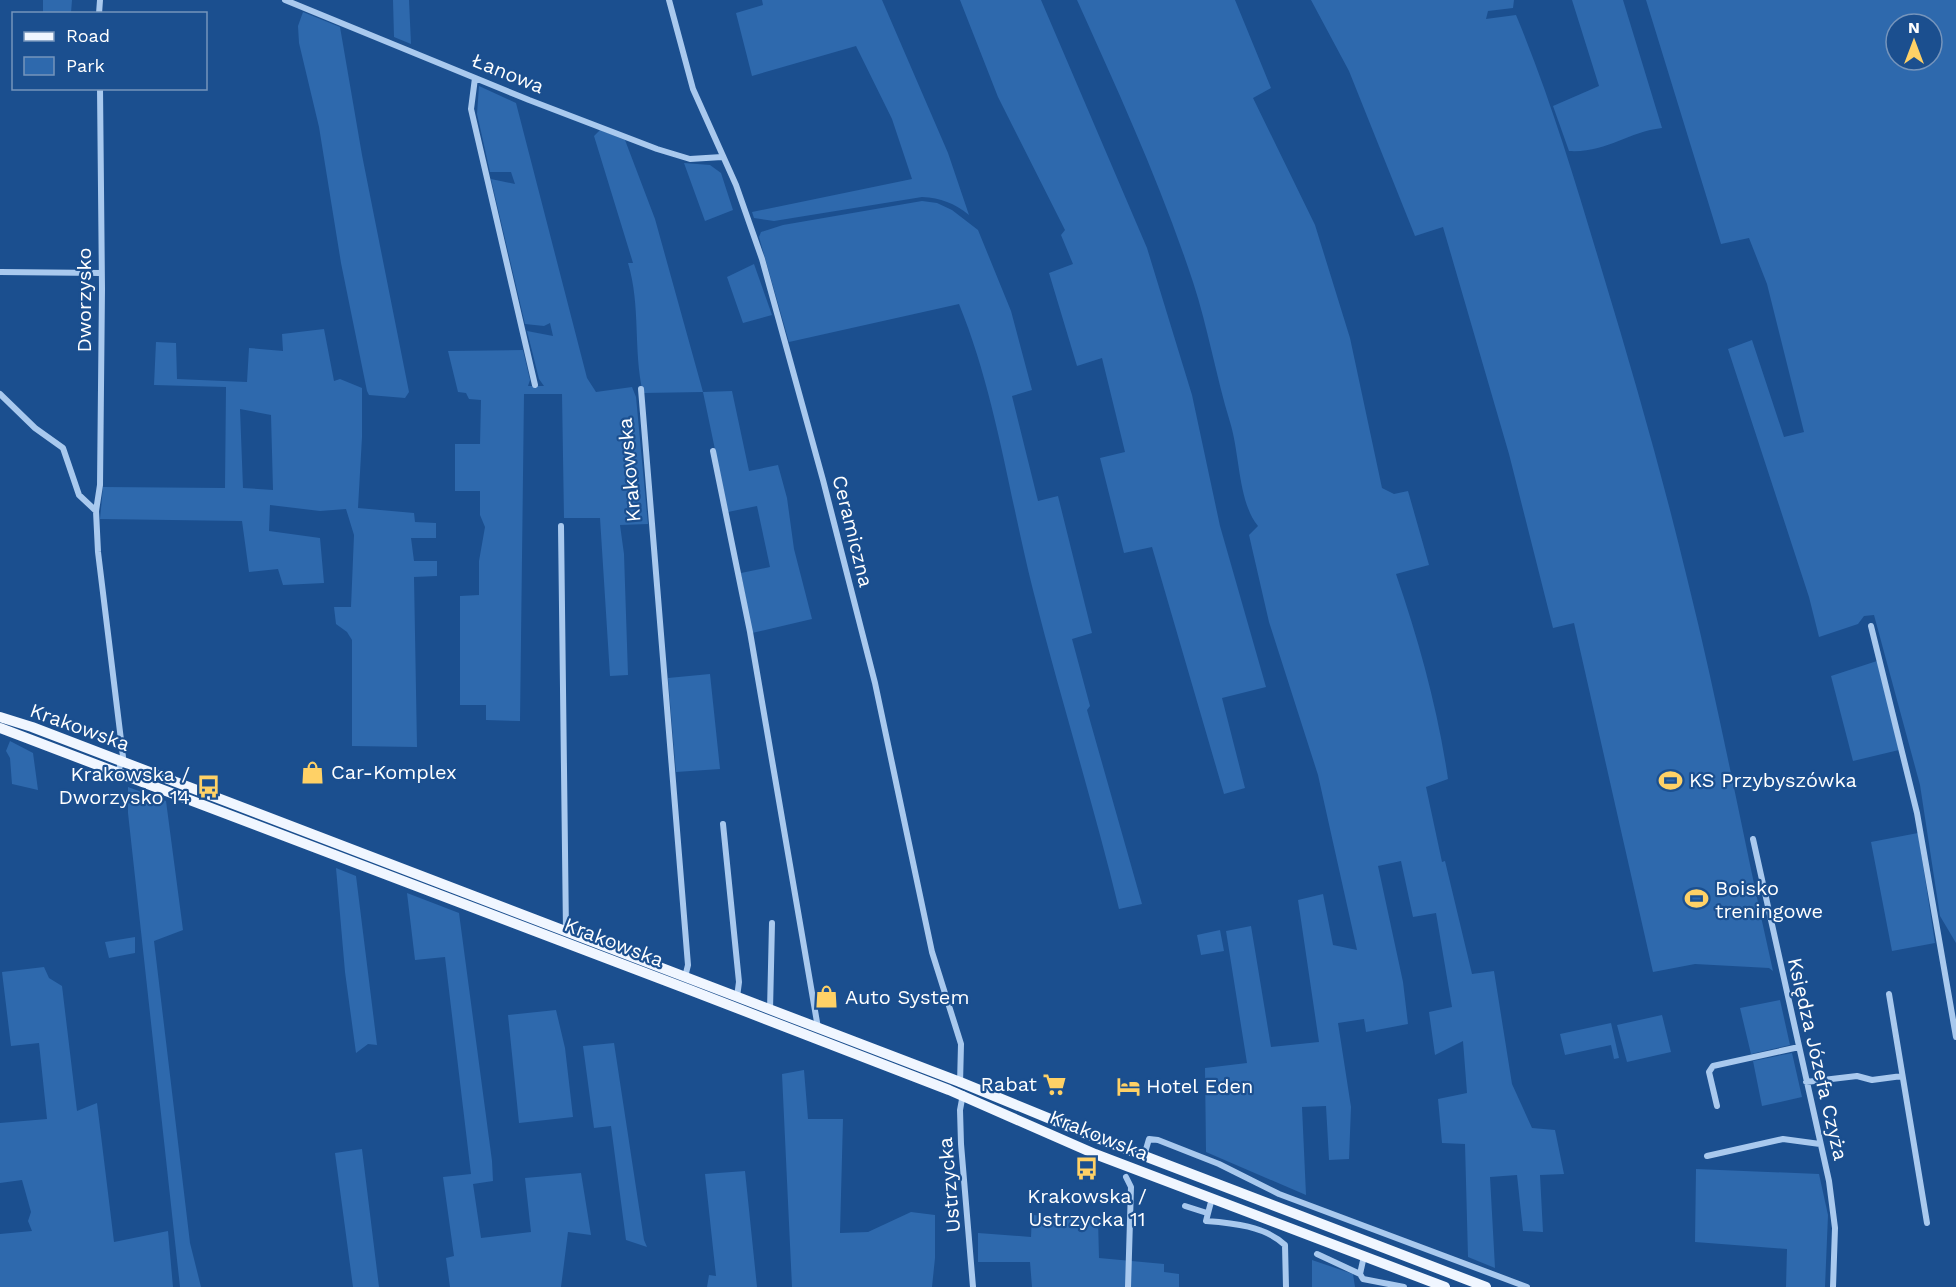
<svg xmlns="http://www.w3.org/2000/svg" width="1956" height="1287" font-family="'Work Sans',sans-serif">
  <style>
    .green { fill: #2e69ad; fill-rule: evenodd }
    .lines { fill: none; stroke-linecap: round; stroke-linejoin: round }
    .minor { stroke: #a9c9ee; stroke-width: 6 }
    .primary { stroke: #f0f6ff; stroke-width: 10 }
    .labels { text-anchor: middle; dominant-baseline: central; stroke-width: 4.5; stroke-linejoin: round; paint-order: stroke }
    .street-label { font-size: 20px; fill: #fff; stroke: #1b4f8f }
    .poi-label { font-size: 20px; fill: #fff; stroke: #1b4f8f; text-anchor: start }
  </style>
  <rect width="100%" height="100%" fill="#1b4f8f"/>
  <path class="green" d="M43 0H72L71 13H43Z
    M393 0H409L411 44 394 37Z
    M762 0H882L948 153 969 215C954 203 941 198 922 197L774 221 754 218 752 212 912 179 892 119 856 46 752 76 736 13 763 5Z
    M960 0H1041L1147 248 1192 395 1220 526 1266 687 1222 698 1245 788 1224 794 1152 547 1124 553 1100 458 1125 452 1102 358 1077 366 1049 273 1073 264 1061 235 1065 230 998 97Z
    M1077 0H1235L1271 88 1253 98 1315 225 1350 338 1382 488 1394 494 1408 491 1429 565 1396 574C1419 641 1438 710 1448 779L1426 787 1442 862 1445 861 1472 974 1494 971 1512 1084 1532 1128 1555 1130 1564 1174 1540 1175 1543 1232 1523 1231 1517 1175 1490 1177 1495 1268 1468 1257 1465 1144 1442 1143 1438 1099 1467 1093 1463 1041 1435 1055 1429 1012 1452 1007 1436 913 1413 917 1401 861 1378 866 1403 982 1408 1024 1366 1032 1364 1019 1338 1023 1351 1107 1349 1159 1329 1160 1326 1106 1302 1107 1306 1195 1206 1152 1205 1068 1247 1063 1226 931 1251 926 1271 1047 1319 1042 1298 900 1323 894 1333 945 1357 950 1318 775 1269 622 1249 535 1258 526C1238 502 1240 454 1230 422 1216 376 1208 328 1193 282 1161 185 1119 93 1077 0Z
    M1311 0H1514L1513 8 1488 11 1486 19 1516 15C1551 99 1577 187 1603 274 1634 376 1663 478 1688 582 1720 711 1744 842 1773 971L1769 968 1695 964 1653 972 1574 623 1553 628 1509 454 1443 227 1415 236 1349 71Z
    M1572 0H1623L1662 128C1627 132 1607 153 1569 151L1553 106 1599 86Z
    M1646 0H1956V943L1940 916 1920 785 1874 615 1864 616 1858 624 1819 637 1809 597 1728 349 1752 340 1784 437 1804 432 1767 284 1749 238 1721 244ZM1896 24H1932V60H1896Z
    M303 12 340 27 362 155 409 392 405 398 369 395 367 391 341 263 319 127 299 43 298 26Z
    M479 86 516 103 587 378 596 392 632 387 636 397 648 524 620 525 624 554 628 675 610 676 600 518H564L562 394H524L520 721 486 720V705H460V596L479 595V561L485 527 480 515V491H455V444H480L481 400 469 399 466 393 458 392 448 351 523 350 530 380 528 386H544L539 379 527 331 553 336 550 323 544 326 525 324 491 179 515 184 511 172H490L477 114Z
    M600 130 625 140 655 219 703 392 732 391 749 471 778 465 787 498 794 549 812 619 752 633 741 573 770 567 757 506 728 512 703 392 643 393C633 350 641 306 628 263H633L594 136Z
    M684 163 710 165 721 173 733 210 705 221Z
    M922 201 937 203 952 210 978 230 1011 311 1032 390 1012 396 1038 501 1058 496 1092 633 1072 639 1090 706 1087 710 1142 904 1119 909C1093 802 1060 697 1033 590 1009 495 996 395 959 304L789 342 759 237 761 232 783 225Z
    M754 264 772 315 743 323 727 277Z
    M324 329 334 381 340 379 362 388V437L358 508 414 513 415 522 436 523V538H411L414 561H437V576L414 577 417 747 352 746V640L347 632 336 624 334 607H351L354 535 346 509 320 511 270 505 269 531 320 538 324 583 283 585 278 569 249 572 242 521 100 519 103 487 225 488 226 387 154 385 156 342 176 343 177 379 247 382 249 348 283 351 282 334ZM240 409 271 415 273 490 243 488Z
    M1877 661 1899 750 1853 761 1831 676Z
    M710 674 720 769 676 772 668 678Z
    M10 741 33 753 38 790 12 784 10 758 6 751Z
    M128 787 166 801 183 930 154 941 190 1243 201 1287H180L128 813Z
    M1918 833 1935 943 1892 951 1871 842Z
    M336 868 356 876 377 1045 368 1044 356 1053 345 972Z
    M407 893 459 913 492 1161 493 1181 473 1184 481 1238 531 1232 525 1178 581 1173 591 1235 568 1232 561 1287H450L446 1258 454 1256 443 1177 471 1174 445 957 415 960Z
    M1220 930 1224 951 1201 955 1197 935Z
    M135 937V953L109 958 105 942Z
    M44 967 49 978 62 986 77 1111 97 1103 114 1242 168 1231 173 1287H0V1234L32 1231 28 1221 31 1212 22 1180 0 1183V1123L47 1119 39 1043 11 1046 2 972Z
    M1780 1000 1790 1045 1751 1054 1740 1008Z
    M556 1010 565 1048 573 1117 519 1123 508 1015Z
    M1662 1015 1671 1052 1627 1062 1617 1025Z
    M1611 1023 1619 1058 1614 1059 1611 1045 1565 1055 1560 1034Z
    M614 1043 644 1240 647 1247 626 1240 611 1126 594 1128 583 1046Z
    M1792 1053 1802 1097 1762 1106 1753 1061Z
    M804 1070 808 1119H843L840 1233 868 1232 911 1212 935 1215V1258L932 1287H792L782 1074Z
    M362 1149 379 1287H353L335 1153Z
    M1696 1169 1819 1174 1828 1215 1825 1287H1786L1787 1249 1695 1242Z
    M745 1171 757 1287H707L709 1275 716 1276 705 1174Z
    M1032 1215 1098 1219 1099 1258 1164 1264V1272L1179 1274V1287H1032L1030 1262H978V1233L1031 1237Z
    M1312 1260 1353 1274 1355 1287H1312Z"/>
  <g class="lines">
    <path class="minor" d="M285 0 529 100 657 149 690 159 722 157
      M669 0 693 89 736 185 762 259 823 480 875 683 932 952 961 1044 960 1084
      M99 14 100 0
      M475 78 471 109 535 385
      M100 88 102 289 100 485 96 511 98 552 121 740 123 757 118 772
      M0 272 101 273
      M641 389 688 965 685 977
      M0 394 35 428 63 448 79 495 96 511
      M713 451 750 632 818 1028
      M561 526 566 932
      M1871 626 1917 813 1956 1037
      M723 824 739 982 737 997
      M1753 839 1829 1181 1835 1228 1833 1287
      M1889 994 1927 1223
      M770 1010 772 923
      M1806 1082 1857 1076 1872 1080 1902 1076
      M963 1094 960 1110 961 1144 973 1287
      M1717 1106 1709 1072 1713 1066 1799 1047
      M1144 1156 1149 1139 1158 1140 1219 1164 1279 1194 1527 1287
      M1707 1156 1783 1139 1820 1144
      M1126 1177 1131 1187 1128 1287
      M1212 1198 1206 1221C1233 1223 1265 1226 1285 1245L1286 1287
      M1185 1206 1207 1213
      M1317 1254 1360 1274
      M1364 1256 1360 1274 1363 1279 1404 1287"/>
    <path class="primary" d="M0 717 32 727 960 1082 1087 1134 1486 1287
      M0 728 690 990 949 1090 1095 1154 1445 1287"/>
  </g>
  <defs>
    <symbol id="shop-bare" viewBox="-9 -9 18 18"><path d="M-5-2.5h2.3a2.7 3.5 0 0 1 5.4 0H5L5.5 6h-11ZM-1.5-2.5h3a1.5 2.3 0 0 0-3 0Z" fill="#ffd166" stroke="#1b4f8f" stroke-width="2.5" paint-order="stroke"/></symbol>
    <symbol id="stadium-bare" viewBox="-9 -9 18 18"><path d="M0-5a6.5 5 0 1 0 0 10a6.5 5 0 1 0 0-10ZM-3.5-1.8h7v3.6h-7Z" fill="#ffd166" stroke="#1b4f8f" stroke-width="2.5" paint-order="stroke"/></symbol>
    <symbol id="bus-bare" viewBox="-9 -9 18 18"><path d="M-5-6H5V4H4V6H2V4H-2V6H-4V4H-5ZM-3.5-4V0h7V-4ZM-3.5 1.2v1.5H-2V1.2ZM2 1.2v1.5H3.5V1.2Z" fill="#ffd166" stroke="#1b4f8f" stroke-width="2.5" paint-order="stroke"/></symbol>
    <symbol id="supermarket-bare" viewBox="-9 -9 18 18"><path d="M-6-5.5h2.5l.6 2H6L4.5 2H-2.5L-4.4-4H-6ZM-1.5 3.2a1.3 1.3 0 1 0 .1 0ZM3 3.2a1.3 1.3 0 1 0 .1 0Z" fill="#ffd166" stroke="#1b4f8f" stroke-width="2.5" paint-order="stroke"/></symbol>
    <symbol id="hotel-bare" viewBox="-9 -9 18 18"><path d="M-6-4.5h1.5V1H6V5H4.5V3h-9V5H-6ZM-4 0a1.8 1.8 0 1 1 3.6 0ZM.5 0V-2.5h3Q6-2.5 6 0Z" fill="#ffd166" stroke="#1b4f8f" stroke-width="2.5" paint-order="stroke"/></symbol>
  </defs>
  <g fill-rule="evenodd">
    <use href="#shop-bare" x="296" y="756" width="33" height="33"/>
    <use href="#stadium-bare" x="1654" y="764" width="33" height="33"/>
    <use href="#bus-bare" x="192" y="770" width="33" height="33"/>
    <use href="#stadium-bare" x="1680" y="882" width="33" height="33"/>
    <use href="#shop-bare" x="810" y="980" width="33" height="33"/>
    <use href="#supermarket-bare" x="1038" y="1068" width="33" height="33"/>
    <use href="#hotel-bare" x="1112" y="1070" width="33" height="33"/>
    <use href="#bus-bare" x="1070" y="1152" width="33" height="33"/>
  </g>
  <g class="labels">
    <g class="street-label">
      <text transform="translate(508 73) rotate(22)">Łanowa</text>
      <text transform="translate(84 300) rotate(-90)">Dworzysko</text>
      <text transform="translate(629 470) rotate(-95)">Krakowska</text>
      <text transform="translate(853 531) rotate(76)">Ceramiczna</text>
      <text transform="translate(80 727) rotate(20)">Krakowska</text>
      <text transform="translate(614 942) rotate(21)">Krakowska</text>
      <text transform="translate(1818 1059) rotate(77)">Księdza Józefa Czyża</text>
      <text transform="translate(1099 1135) rotate(22)">Krakowska</text>
      <text transform="translate(949 1185) rotate(-95)">Ustrzycka</text>
    </g>
    <g class="poi-label">
      <text x="331" y="772">Car-Komplex</text>
      <text x="190" y="774" text-anchor="end">Krakowska /<tspan x="190" dy="23">Dworzysko 14</tspan></text>
      <text x="1689" y="780">KS Przybyszówka</text>
      <text x="1715" y="888">Boisko<tspan x="1715" dy="23">treningowe</tspan></text>
      <text x="845" y="997">Auto System</text>
      <text x="1037" y="1084" text-anchor="end">Rabat</text>
      <text x="1146" y="1086">Hotel Eden</text>
      <text x="1087" y="1196" text-anchor="middle">Krakowska /<tspan x="1087" dy="23">Ustrzycka 11</tspan></text>
    </g>
  </g>
  <rect x="12" y="12" width="195" height="78" fill="#1b4f8f" stroke="#7695bc" stroke-width="1.5"/>
  <rect x="24" y="32" width="30" height="9" fill="#f0f6ff" stroke="#7695bc" stroke-width="1.5"/>
  <text x="66" y="42" font-size="18" fill="#ffffff">Road</text>
  <rect x="24" y="57" width="30" height="18" fill="#2e69ad" stroke="#7695bc" stroke-width="1.5"/>
  <text x="66" y="72" font-size="18" fill="#ffffff">Park</text>
  <g transform="translate(1914 42)"><circle r="28" fill="#1b4f8f" stroke="#7695bc" stroke-width="1.5"/>
  <path d="M0-4.5L10 22L0 15L-10 22Z" fill="#ffd166"/>
  <text y="-9" font-size="16" font-weight="bold" text-anchor="middle" fill="#ffffff">N</text>
  </g>
</svg>
